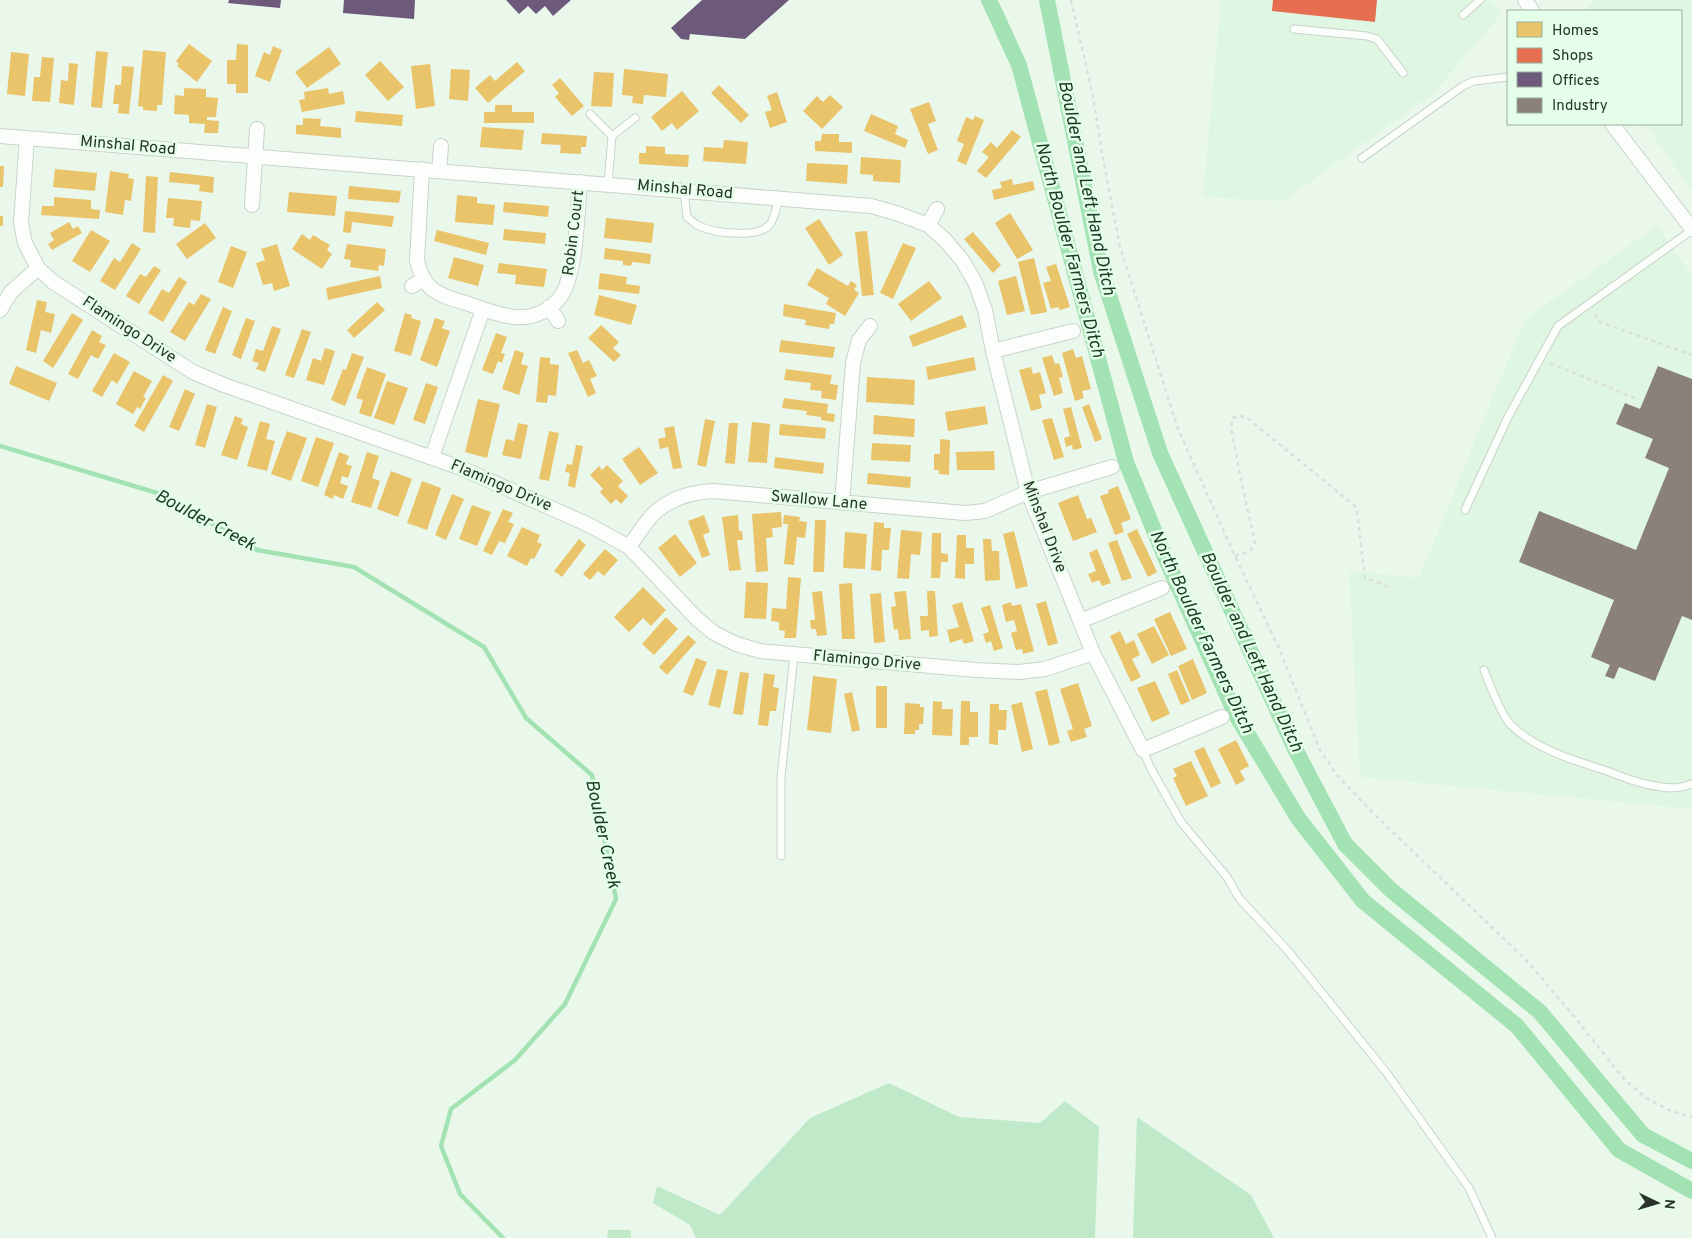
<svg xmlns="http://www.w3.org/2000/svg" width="1692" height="1238" font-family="Overpass,sans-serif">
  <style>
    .built { fill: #def6e2 }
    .green { fill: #c0e9c9 }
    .homes { fill: #e9c46a }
    .shops { fill: #e76f51 }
    .offices { fill: #6d597a }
    .industry { fill: #8a817c }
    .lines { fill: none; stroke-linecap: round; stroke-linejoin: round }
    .stream { stroke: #a3e2b2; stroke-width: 4.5 }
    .canal { stroke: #a3e2b2; stroke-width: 16 }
    .lane-casing { stroke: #c9d3ca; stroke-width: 9 }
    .street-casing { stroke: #c9d3ca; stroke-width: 16 }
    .path { stroke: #dbdedb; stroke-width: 2.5; stroke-dasharray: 4 4; stroke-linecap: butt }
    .lane { stroke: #fcfefc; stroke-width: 7 }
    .street { stroke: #fcfefc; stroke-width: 14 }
    .labels { text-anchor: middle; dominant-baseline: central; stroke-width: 5; stroke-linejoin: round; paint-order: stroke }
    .street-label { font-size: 16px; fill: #29332b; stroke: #e4fee9 }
    .water-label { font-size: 18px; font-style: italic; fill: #193c23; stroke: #e4fee9 }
  </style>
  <rect width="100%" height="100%" fill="#eaf8ec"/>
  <path class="built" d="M1221 0H1491L1501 14 1434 93 1283 201 1203 197Z
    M1597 0H1692V191L1645 124H1681V11H1582Z
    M1657 226 1692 275V809L1360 777 1349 571 1419 578 1525 319Z"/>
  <path class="green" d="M889 1083 959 1117 1040 1123 1065 1101 1099 1127 1095 1238H696L690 1225 653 1203 657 1186 720 1215 810 1118Z
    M1137 1117 1251 1195 1274 1238H1133Z
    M608 1230H631V1238H607Z"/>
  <path class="homes" d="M189 44 212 61 197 82 177 66 179 64 176 61Z
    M237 44 248 45V93H236V84H227V60H236Z
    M273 46 282 50 270 82 255 76 264 52 270 55Z
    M329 47 341 64 307 88 295 72Z
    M143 50 166 52 162 105H157V111L143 110V107L138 106Z
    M96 51 108 52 102 108 91 107Z
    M11 52 29 54 25 96 7 94Z
    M42 57 54 58 50 102 32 101 34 77H40Z
    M380 61 404 87 388 101 365 75Z
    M517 62 525 71 488 103 475 88 490 75 495 81Z
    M69 63 78 64 74 105 59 103 61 80 68 81Z
    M430 64 435 106 416 109 411 66Z
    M122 66 134 67 129 114 118 113 119 104H113L115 85H121Z
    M451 69 470 70 468 101 449 99Z
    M624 69 668 74 666 97 644 95 643 104 632 103 633 96 622 95Z
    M594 72 614 73 612 107 591 106Z
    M560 78 584 106 572 116 555 97 559 93 552 85Z
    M719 85 749 115 741 123 711 93Z
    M184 88 206 89V97L218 98 216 117H207V120L219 121 218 133H204L205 124 189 123V115L174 114 175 95 184 96Z
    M328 88 329 94 343 91 345 104 302 112 299 100 305 99 304 92Z
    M682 91 699 111 677 130 672 123 662 131 651 117Z
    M777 92 787 122 770 128 765 112 772 110 767 96Z
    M830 95 843 107 822 129 803 111 817 96 823 102Z
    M929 102 936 121 928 124 938 150 928 154 910 109Z
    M495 105H512V112H534V123H484V112H495Z
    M356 111 403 115 402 126 355 122Z
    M871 114 898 126 895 134 908 140 905 148 864 131Z
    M975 116 984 120 966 165 957 161 964 144 957 141 966 117 973 120Z
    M303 118 321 119 320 126 341 128V138L296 134V125H303Z
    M482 127 524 130 522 150 480 147Z
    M1012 130 1021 137 986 178 977 171 989 157 982 152 991 142 997 148Z
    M542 133 587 136 586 147H581V154L560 153 561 145 541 144Z
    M822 134H839V142H852V153L815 151V141H821Z
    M724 140 748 142 746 164 703 161 704 147 723 148Z
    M646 146 665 147V154L689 155 688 167 639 164V153H646Z
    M861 157 901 160 900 183 873 181V175L860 174Z
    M807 163 848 165 847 184 806 181Z
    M0 166H4L3 187H0Z
    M55 169 97 173 95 191 53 187Z
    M110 171 129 174 128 178 134 179 131 201 125 200 123 215 105 212Z
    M170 172 214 177 213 193 199 191 200 185 169 182Z
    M146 176 158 177 155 233 143 232Z
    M1012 179 1013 185 1033 181 1035 190 994 200 992 190 1002 188 1000 182Z
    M349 186 401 191 399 203 348 199Z
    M289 192 337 196 335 216 287 212Z
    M457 195 477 197V203L495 205 493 225 455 222Z
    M54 197 91 200V209L100 210 99 219 41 215 42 206H54Z
    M168 198 202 201 200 221 191 220 190 228 173 226 174 218H166Z
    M504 202 549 206 548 217 503 212Z
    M345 211 394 216 392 227 352 222 351 233 343 232Z
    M1010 213 1033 250 1017 259 995 223Z
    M0 216H3V226H0Z
    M606 218 654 223 652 243 604 238Z
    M819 219 843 255 829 265 805 228Z
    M69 222 73 229 78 226 82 233 52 250 48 244 54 240 50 233Z
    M205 223 216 238 187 259 176 244Z
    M504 229 546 233 545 244 503 240Z
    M91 230 110 241 90 272 72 261Z
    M437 230 489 243 486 255 434 241Z
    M867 231 874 295 862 296 855 232Z
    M973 232 1001 265 993 273 964 239Z
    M302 234 310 240 313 235 330 245 327 250 332 254 322 269 292 249Z
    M132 243 141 249 115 290 100 281 114 258 120 262Z
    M903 243 916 248 893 299 880 293Z
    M277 244 290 286 274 291 272 283 263 285 256 263 265 260 261 249Z
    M347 244 386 249 384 266 379 265 378 271 350 267 351 260 344 259Z
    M231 246 247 252 233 288 218 282Z
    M605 248 651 254 650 264 632 262 631 266 623 265V261L604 259Z
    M454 257 484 265 478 286 448 278Z
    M1034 258 1047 312 1031 315 1018 262Z
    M499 263 547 269 544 287 515 284 516 275 497 273Z
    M1056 264 1070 307 1060 310 1058 307 1051 309 1043 283 1051 281 1046 267Z
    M154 266 161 270 139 304 126 296 140 274 146 277Z
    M817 268 848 286 851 281 857 285 854 290 859 293 845 316 826 304 829 298 807 285Z
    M600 273 627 277 626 284 640 286 639 294 598 289Z
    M380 276 382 288 328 300 326 288Z
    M1016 276 1025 311 1007 315 998 281Z
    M179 277 187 282 163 322 148 313 162 289 169 293Z
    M929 281 942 298 911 321 898 304Z
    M201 294 211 299 185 341 170 332 189 302 194 305Z
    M599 295 637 305 631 325 594 315Z
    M37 300 47 302 45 312 55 314 51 333 41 330 36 353 26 350Z
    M377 302 385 310 354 338 347 330Z
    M784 304 836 313 834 324H830L829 329 805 325 806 320 783 316Z
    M223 307 232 311 215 354 205 350Z
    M72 313 83 320 53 368 43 361Z
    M405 313 412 315 411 318 421 321 411 356 394 351Z
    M962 315 967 327 913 347 909 336Z
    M246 318 255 321 241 359 232 355Z
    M435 318 445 321 442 328 450 331 437 367 420 360Z
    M601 325 619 342 613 348 621 355 614 362 588 338Z
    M272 326 281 329 265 372 256 369 259 363 252 361 256 349 263 351Z
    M302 329 311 332 294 378 285 375Z
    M92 330 102 336 99 342 106 345 98 359 91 355 78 379 68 374Z
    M496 333 507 337 501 353 505 354 502 363 498 361 493 374 482 370Z
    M781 340 835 347 833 358 779 352Z
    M325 348 335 351 324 385 306 380 313 358 321 361Z
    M1073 349 1076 358 1082 356 1091 389 1082 391 1084 398 1075 401 1062 353Z
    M515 350 524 353 521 364 528 366 519 395 502 389Z
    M577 350 583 363 589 360 597 376 590 379 596 393 588 397 568 353Z
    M114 353 130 362 117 384 112 380 102 397 92 391Z
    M352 353 364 357 345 406 331 400 343 369 346 370Z
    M1052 355 1055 364 1059 363 1063 377 1059 378 1063 393 1054 396 1042 358Z
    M540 357 550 358V364L559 365 556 396 548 395 547 403 536 402Z
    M974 357 976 370 928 380 926 367Z
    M16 366 57 383 49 401 9 384Z
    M367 367 386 374 371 417 359 413 363 400 356 398Z
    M1031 367 1033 374 1040 372 1046 393 1039 395 1042 408 1031 411 1019 370Z
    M786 369 832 375 830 384 838 385 836 400 821 398 822 391 810 390 811 383 784 380Z
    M134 371 152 381 143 397 146 398 140 409 137 407 133 414 116 404Z
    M163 375 173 381 144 432 134 426Z
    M867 377 915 380 914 405 866 402Z
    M387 381 408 388 394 425 374 418Z
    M426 383 438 387 425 424 413 420Z
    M185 389 195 394 179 431 169 427Z
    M784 398 828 404 827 413 835 414 834 422 821 420V417L806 415 807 411 782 408Z
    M478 399 500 404 487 458 465 452Z
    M207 404 217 407 205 448 195 445Z
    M1089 404 1102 439 1095 442 1082 407Z
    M985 406 988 424 948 431 945 412Z
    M1071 407 1082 448 1073 450 1072 445 1066 447 1064 438 1070 436 1063 409Z
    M874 415 915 419 914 437 873 434Z
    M235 416 243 419 241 424 248 427 237 460 221 455Z
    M1052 418 1064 457 1054 460 1042 420Z
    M705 419 715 421 706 467 697 465Z
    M260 421 270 424 266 439 275 441 267 471 247 466Z
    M752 422 770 424 767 463 748 462Z
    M518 423 528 425 521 459 502 455 506 439 514 441Z
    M729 423H738L735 464 725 463Z
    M780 424 826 428 825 439 779 435Z
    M674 426 682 468 673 469 668 447 660 449 658 439 666 437 664 428Z
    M287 431 307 438 291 481 271 474Z
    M549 431 559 433 549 481 539 479Z
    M316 437 334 443 318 487 301 481Z
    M940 439 950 440 949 475 939 474V470H934V454H940Z
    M872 443 911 445 910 462 871 460Z
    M576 445 583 446 575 488 568 486 570 473 565 472 567 464 572 465Z
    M639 447 658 473 640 485 622 459Z
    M994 451 995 470H957L956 452Z
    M339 452 349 456 346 464 352 466 348 478 342 476 340 483 348 486 343 499 334 495 333 499 324 495Z
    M367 452 379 456 372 478 380 481 371 508 351 502Z
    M775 457 824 463 823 474 774 468Z
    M607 465 623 481 618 486 628 496 621 504 616 499 611 504 600 492 603 489 590 475 599 466 602 470Z
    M391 471 412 479 398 517 377 509Z
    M868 473 911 477 910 488 867 484Z
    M422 481 441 488 427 530 407 523Z
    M1118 486 1131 519 1121 523 1124 532 1115 535 1100 496 1109 493 1108 490Z
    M452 494 464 499 446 540 435 535Z
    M1078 495 1087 519 1091 518 1097 532 1073 541 1058 503Z
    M472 505 491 512 477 546 459 539Z
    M503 509 513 513 508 522 514 524 505 543 499 541 492 555 483 551Z
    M781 512 782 527 772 528 773 537 766 538 768 571 756 572 752 514Z
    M704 515 710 532 703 535 710 555 702 558 688 521Z
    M738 515 739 531H742L743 540H737L741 570 729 571 722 517Z
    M784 515 800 517 799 521 807 522 805 538 797 537 794 565 784 564 788 524H783Z
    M815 520H826L824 572H813Z
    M874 522 884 523V528H891L889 550H882L881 571 871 570Z
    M522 527 540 535 537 542 542 544 534 559 531 558 527 566 507 556Z
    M1137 529 1157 572 1148 577 1127 534Z
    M901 530 922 532 920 555 911 554 909 579 897 578Z
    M1014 531 1028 586 1016 589 1003 534Z
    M845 532 867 534 865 569 843 568Z
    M932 533H941V553L948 554V562H941L940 578H931Z
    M675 534 697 563 680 577 658 548Z
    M957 535H966V548H974V564H965V579L955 578Z
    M579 539 586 545 562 577 554 571Z
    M983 539H991L992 551H999L1000 580 985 581Z
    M1117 540 1132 578 1122 581 1108 543Z
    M605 549 618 560 604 576 598 571 590 580 583 574Z
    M1097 549 1111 583 1102 586 1099 580 1092 583 1088 574 1096 571 1089 553Z
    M788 577 801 578 796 638H784L785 631 779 630V622L771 621 772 608 786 609Z
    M746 582 768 583 766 619 744 618Z
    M852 583 855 639H842L839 584Z
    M643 587 666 610 651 626 643 618 629 632 614 617Z
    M822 591 827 635 817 636 816 629H811L810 620H815L812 592Z
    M906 591 911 639 899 640 898 629 894 630 891 607 896 606 894 592Z
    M927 591H935L938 636 929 637V630L921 631 920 616H928Z
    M881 593 885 642 874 643 870 594Z
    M1046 601 1058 643 1048 646 1036 604Z
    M962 602 974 641 964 644 962 639 950 643 947 630 959 627 952 605Z
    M1011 602 1012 606 1021 604 1034 651 1023 654 1022 649 1016 650 1011 633 1017 631 1014 620 1006 622 1002 605Z
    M990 605 1003 648 994 651 991 641 986 643 983 634 989 632 981 608Z
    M1170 612 1187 649 1171 656 1154 619Z
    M666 617 678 629 654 655 642 644Z
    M1154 626 1169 655 1152 664 1137 634Z
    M1120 631 1126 644 1134 640 1140 655 1132 659 1141 677 1131 682 1110 636Z
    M688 635 696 642 667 675 659 667Z
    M696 658 707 662 693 696 683 692Z
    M1193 659 1207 693 1192 700 1178 666Z
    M717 669 728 671 720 708 708 705Z
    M1177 670 1190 701 1181 705 1168 674Z
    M740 672 749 673 743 715 733 714Z
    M764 673 775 675 773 687 779 688 776 711H770L768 726 758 725Z
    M813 676 837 679 831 733 807 730Z
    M1155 681 1170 714 1152 722 1137 688Z
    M1078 683 1092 726 1084 729 1087 737 1071 742 1067 731 1073 729 1060 689Z
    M876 686H887V728H876Z
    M1047 689 1060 743 1049 746 1035 692Z
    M852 692 860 730 852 732 844 694Z
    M933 701 942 702V709H953L952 736 932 735Z
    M961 701H970V712H978V737H969V745H960Z
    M1022 702 1033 749 1022 752 1011 705Z
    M905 703 920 704V707H924L923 724H919V730H915V734H904Z
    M990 704H999V710H1007L1006 730H998V745L989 744Z
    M1236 740 1249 766 1240 771 1245 780 1236 785 1218 749Z
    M1204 747 1221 783 1211 788 1194 751Z
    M1191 761 1208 796 1186 806 1173 778 1177 776 1173 769Z"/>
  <path class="shops" d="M1273 0H1377L1375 22 1272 11Z"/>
  <path class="offices" d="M229 0H281L280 8 228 3Z
    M344 0H415L414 19 343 13Z
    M506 0H571L553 16 545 6 536 14 528 6 519 14Z
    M702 0H789L745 39 690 34 689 40 681 39 671 28Z"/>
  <path class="industry" d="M1658 366 1692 379V620L1682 616 1655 681 1619 667 1614 679 1605 676 1610 665 1591 657 1614 600 1519 562 1539 511 1636 550 1669 468 1645 458 1653 439 1616 424 1625 403 1640 409Z"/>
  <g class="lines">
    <path class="stream" d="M0 446 164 495 257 550 354 567 484 647 526 718 592 775 616 899 565 1004 515 1060 451 1109 441 1146 460 1194 503 1238"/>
    <path class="canal" d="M989 0 1019 65 1126 462 1165 557 1236 715 1298 818 1363 901 1517 1026 1619 1150 1692 1191
      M1047 0 1101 271 1160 453 1295 749 1345 844 1391 890 1540 1012 1643 1135 1692 1161"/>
    <defs>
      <path id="lane" d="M1463 15 1480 0
        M1294 29 1367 36 1377 39 1403 73
        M590 114 612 136
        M1362 158 1463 86 1474 81 1508 77
        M608 184 612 136 635 118
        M684 190 687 217C691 220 695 224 699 226 714 233 760 239 770 224 774 220 777 205 779 198
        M1465 510 1508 417 1558 326 1692 230
        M1484 670C1489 683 1502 716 1511 725 1537 750 1573 760 1607 771 1625 778 1643 785 1662 787 1672 789 1683 787 1692 784
        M1143 750 1150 767 1181 822 1227 877 1239 898 1289 952 1386 1072 1469 1188 1492 1238
        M781 856V777L794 655"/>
      <path id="street" d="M1525 0 1532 11
        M1612 124 1692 229
        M0 136 871 206 896 213 928 225 945 240 962 260 975 282 985 310 993 351 1028 492 1093 653 1143 750 1222 717
        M27 138 21 223 25 243 38 268 53 282 193 372 224 385 461 468 589 525 629 547 697 619 714 633 736 644 760 651 976 670 1019 672 1045 669 1093 653
        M422 169 417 261C420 271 423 281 431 288 442 297 456 300 469 304 500 315 531 329 558 300 577 279 577 211 580 182
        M439 171 441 146
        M252 205 257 129
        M928 225 937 209
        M412 286 424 279
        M549 307 558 321
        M0 310 11 292 38 268
        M993 351 1073 331
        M432 457 483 309
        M842 503 853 363 859 340 870 326
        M629 547C637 536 647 518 658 510 674 497 692 492 713 491L965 513 985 511 1028 492 1112 467
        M1080 621 1162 588"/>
    </defs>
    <use href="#lane" class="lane-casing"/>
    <use href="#street" class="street-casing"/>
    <path class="path" d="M1071 0 1093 96 1102 153 1120 247 1178 429 1235 556 1278 646 1320 750 1337 775 1373 813 1527 961 1572 1014 1624 1079 1646 1098 1671 1111 1692 1117
      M1595 314 1600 322 1692 355
      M1550 363 1637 399
      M1235 556C1244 553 1254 552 1255 541 1248 512 1241 483 1236 453 1234 442 1229 429 1233 418L1239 416 1246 417 1355 506 1357 512 1365 578 1383 584 1391 589"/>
    <use href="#lane" class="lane"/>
    <use href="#street" class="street"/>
  </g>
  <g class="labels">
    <g class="street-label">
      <text transform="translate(128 146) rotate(5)">Minshal Road</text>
      <text transform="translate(685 190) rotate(5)">Minshal Road</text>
      <text transform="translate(574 233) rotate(-83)">Robin Court</text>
      <text transform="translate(129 330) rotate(33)">Flamingo Drive</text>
      <text transform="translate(501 486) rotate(23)">Flamingo Drive</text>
      <text transform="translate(819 501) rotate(5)">Swallow Lane</text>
      <text transform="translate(1044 527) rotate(69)">Minshal Drive</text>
      <text transform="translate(867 661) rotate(5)">Flamingo Drive</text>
    </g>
    <g class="water-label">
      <text transform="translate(1086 188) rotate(78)">Boulder and Left Hand Ditch</text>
      <text transform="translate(1069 250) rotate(75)">North Boulder Farmers Ditch</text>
      <text transform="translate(205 521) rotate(28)">Boulder Creek</text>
      <text transform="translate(1201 632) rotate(65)">North Boulder Farmers Ditch</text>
      <text transform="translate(1251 652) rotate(65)">Boulder and Left Hand Ditch</text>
      <text transform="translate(602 834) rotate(78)">Boulder Creek</text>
    </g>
  </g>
  <rect x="1507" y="10" width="175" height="115" fill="#e4fee9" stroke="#99ad9d"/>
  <rect x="1517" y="22" width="25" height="15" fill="#e9c46a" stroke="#99ad9d"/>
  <text x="1552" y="35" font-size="15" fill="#29332b">Homes</text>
  <rect x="1517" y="48" width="25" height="15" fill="#e76f51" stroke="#99ad9d"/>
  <text x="1552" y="60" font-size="15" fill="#29332b">Shops</text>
  <rect x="1517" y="72" width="25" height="15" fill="#6d597a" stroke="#99ad9d"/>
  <text x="1552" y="85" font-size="15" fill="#29332b">Offices</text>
  <rect x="1517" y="98" width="25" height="15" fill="#8a817c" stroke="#99ad9d"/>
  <text x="1552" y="110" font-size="15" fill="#29332b">Industry</text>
  <g transform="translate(1657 1203) rotate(95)" stroke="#e4fee9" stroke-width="4" paint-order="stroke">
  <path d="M0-4L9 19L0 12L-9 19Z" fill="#29332b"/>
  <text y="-8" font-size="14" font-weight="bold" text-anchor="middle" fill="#29332b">N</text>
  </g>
</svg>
